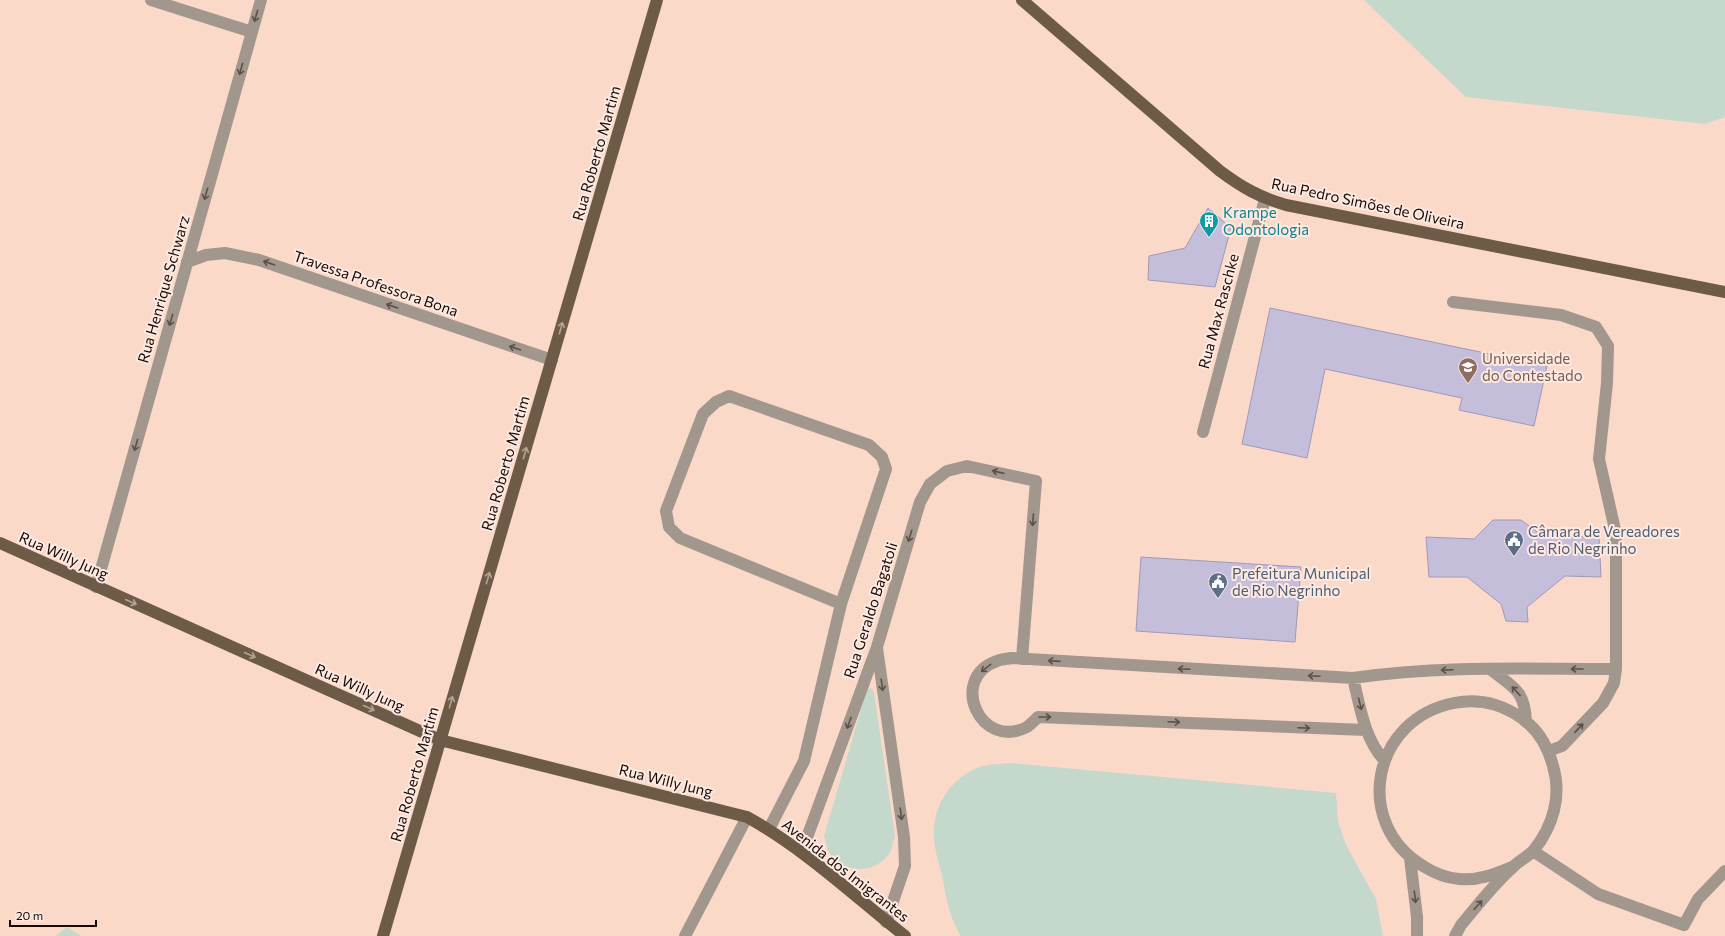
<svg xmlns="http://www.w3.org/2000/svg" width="1725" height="936" font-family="Commissioner,sans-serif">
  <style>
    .green { fill: #c5d8cc }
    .building { fill: #c5bedb; stroke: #a099b7 }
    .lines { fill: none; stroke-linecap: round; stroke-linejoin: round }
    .minor { stroke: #a2978d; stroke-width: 12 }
    .major { stroke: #6d5b48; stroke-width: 12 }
    .oneway { stroke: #5c514a }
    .oneway2 { stroke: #b6a294 }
    .labels { text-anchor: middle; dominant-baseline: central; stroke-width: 4; stroke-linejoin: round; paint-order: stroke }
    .street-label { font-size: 15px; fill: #160b06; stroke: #fee9e0 }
    .culture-label { font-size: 15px; fill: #0d838f; stroke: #fee9e0; text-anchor: start }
    .education-label { font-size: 15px; fill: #785e54; stroke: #fee9e0; text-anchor: start }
    .service-label { font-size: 15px; fill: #4e5e75; stroke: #fee9e0; text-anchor: start }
  </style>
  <rect width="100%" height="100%" fill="#fbd9c9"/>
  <path class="green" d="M1364 0H1725V117L1705 124 1466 97Z
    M871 688 874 693 895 836C893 841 892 849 889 854 874 874 845 874 830 854 827 850 826 842 824 836L866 692V690Z
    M1011 763 1336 793 1338 821 1346 845 1376 899 1383 936H961C949 917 946 897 942 875 939 863 934 849 934 836 932 805 953 775 983 766 992 764 1002 764 1011 763Z
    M67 927 81 936H56Z"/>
  <path class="building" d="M1208 208 1231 228 1215 287 1148 280 1149 256 1185 248Z
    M1270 308 1547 366 1534 426 1459 410 1462 398 1325 369 1307 458 1242 444Z
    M1493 520H1521L1543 536 1599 537 1601 577 1565 576 1527 607 1528 622 1506 621 1501 604 1467 577H1429L1426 537 1474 539Z
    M1141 557 1301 567 1295 642 1136 631Z"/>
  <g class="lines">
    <path class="minor" d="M151 0 252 32
      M187 262 206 255 225 253 259 260 552 360
      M1453 302 1561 315 1596 327 1608 346 1607 383 1599 459 1616 534V669L1614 683 1603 703 1562 746 1549 751
      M1203 432 1265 199
      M96 587 261 0
      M877 648 904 837 905 866 886 922
      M1490 669C1513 687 1525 690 1526 722
      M1353 678C1360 706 1364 738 1384 760
      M1366 730 1038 717C1035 720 1031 724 1027 727 980 751 948 678 997 661 1001 659 1007 659 1012 658L1353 678C1440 665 1529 669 1616 669
      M769 829 804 761 841 604 886 469 882 457 869 445 729 396 716 402 703 414 666 511 669 527 680 538 841 604
      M802 851 877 647 920 502 930 484 947 471 967 466 1036 481 1022 659
      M1533 851 1598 894 1684 925 1698 899 1725 871
      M1410 858 1417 917V936
      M685 936 747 817
      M1455 936 1461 925C1477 906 1493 885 1512 868 1518 861 1528 857 1534 850 1553 826 1562 796 1553 766 1549 751 1542 736 1530 725 1509 706 1482 697 1454 703 1372 719 1352 823 1423 866 1434 873 1447 878 1459 879 1478 881 1495 874 1512 867"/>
    <path class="major" d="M1022 0 1220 171C1243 188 1259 197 1286 205L1725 292
      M0 543 440 740 747 817C805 849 853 895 905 936
      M383 936 657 0"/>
  </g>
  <defs><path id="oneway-shaft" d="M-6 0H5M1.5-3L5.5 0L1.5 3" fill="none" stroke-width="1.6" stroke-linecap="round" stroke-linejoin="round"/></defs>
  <g class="oneway">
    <use href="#oneway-shaft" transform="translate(256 16) rotate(106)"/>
    <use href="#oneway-shaft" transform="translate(241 69) rotate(106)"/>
    <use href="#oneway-shaft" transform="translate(206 194) rotate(106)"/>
    <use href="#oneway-shaft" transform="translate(269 263) rotate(-161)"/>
    <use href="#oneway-shaft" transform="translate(392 306) rotate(-161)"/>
    <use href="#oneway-shaft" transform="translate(171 320) rotate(106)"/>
    <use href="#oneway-shaft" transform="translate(515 348) rotate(-161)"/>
    <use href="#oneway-shaft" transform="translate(136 445) rotate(106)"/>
    <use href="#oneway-shaft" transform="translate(998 472) rotate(-167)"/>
    <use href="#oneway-shaft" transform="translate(1033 520) rotate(94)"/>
    <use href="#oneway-shaft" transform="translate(910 536) rotate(107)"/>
    <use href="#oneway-shaft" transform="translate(1054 661) rotate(-176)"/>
    <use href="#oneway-shaft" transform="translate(986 668) rotate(142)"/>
    <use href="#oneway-shaft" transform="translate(1184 669) rotate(-177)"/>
    <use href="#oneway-shaft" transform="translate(1577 669) rotate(180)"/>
    <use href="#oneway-shaft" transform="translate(1447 670) rotate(178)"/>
    <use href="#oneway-shaft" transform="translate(1314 676) rotate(-177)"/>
    <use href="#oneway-shaft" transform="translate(882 685) rotate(82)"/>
    <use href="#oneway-shaft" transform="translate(1516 691) rotate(-133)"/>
    <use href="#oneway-shaft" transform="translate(1360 704) rotate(76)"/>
    <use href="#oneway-shaft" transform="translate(1045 717)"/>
    <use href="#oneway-shaft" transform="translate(1174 722) rotate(2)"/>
    <use href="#oneway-shaft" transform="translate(849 723) rotate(110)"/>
    <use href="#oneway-shaft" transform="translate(1304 728) rotate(2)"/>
    <use href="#oneway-shaft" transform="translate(1579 728) rotate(-47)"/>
    <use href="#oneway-shaft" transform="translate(901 814) rotate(82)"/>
    <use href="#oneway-shaft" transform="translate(1415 897) rotate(83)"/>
    <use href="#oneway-shaft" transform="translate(1478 905) rotate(-48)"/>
  </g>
  <g class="oneway2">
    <use href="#oneway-shaft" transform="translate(561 328) rotate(-74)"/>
    <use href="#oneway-shaft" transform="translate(525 453) rotate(-74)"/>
    <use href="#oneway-shaft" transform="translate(488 578) rotate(-74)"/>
    <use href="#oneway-shaft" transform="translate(131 602) rotate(24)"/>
    <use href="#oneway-shaft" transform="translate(250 655) rotate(24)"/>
    <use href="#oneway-shaft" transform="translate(451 702) rotate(-74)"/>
    <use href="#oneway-shaft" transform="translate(369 708) rotate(24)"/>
  </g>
  <defs>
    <symbol id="building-pin" viewBox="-11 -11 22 30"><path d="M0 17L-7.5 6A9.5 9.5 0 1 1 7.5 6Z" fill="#0f9aa8" stroke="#fee9e0"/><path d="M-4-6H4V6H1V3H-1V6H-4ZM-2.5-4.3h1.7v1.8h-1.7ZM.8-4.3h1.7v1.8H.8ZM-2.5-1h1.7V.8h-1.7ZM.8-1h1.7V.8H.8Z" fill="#fff"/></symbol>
    <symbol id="university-pin" viewBox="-11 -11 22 30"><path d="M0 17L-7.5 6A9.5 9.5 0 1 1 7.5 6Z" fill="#8d6e63" stroke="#fee9e0"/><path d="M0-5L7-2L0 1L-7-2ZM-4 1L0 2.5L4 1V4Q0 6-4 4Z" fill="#fff"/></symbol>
    <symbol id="civic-pin" viewBox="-11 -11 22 30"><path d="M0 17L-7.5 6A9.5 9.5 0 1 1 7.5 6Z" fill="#5c6f8a" stroke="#fee9e0"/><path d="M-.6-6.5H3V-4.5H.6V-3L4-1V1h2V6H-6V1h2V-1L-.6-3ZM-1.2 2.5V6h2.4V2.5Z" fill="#fff"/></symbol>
  </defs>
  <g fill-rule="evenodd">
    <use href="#building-pin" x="1198" y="210" width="22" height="30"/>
    <use href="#university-pin" x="1457" y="356" width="22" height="30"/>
    <use href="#civic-pin" x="1503" y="529" width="22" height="30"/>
    <use href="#civic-pin" x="1207" y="571" width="22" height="30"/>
  </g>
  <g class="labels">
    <g class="street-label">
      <text transform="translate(596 153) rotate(-74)">Rua Roberto Martim</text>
      <text transform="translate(1368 203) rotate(12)">Rua Pedro Simões de Oliveira</text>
      <text transform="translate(376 283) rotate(19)">Travessa Professora Bona</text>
      <text transform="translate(163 289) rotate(-74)">Rua Henrique Schwarz</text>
      <text transform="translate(1218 311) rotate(-75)">Rua Max Raschke</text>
      <text transform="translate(505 463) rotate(-74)">Rua Roberto Martim</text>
      <text transform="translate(64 555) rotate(24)">Rua Willy Jung</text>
      <text transform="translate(870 610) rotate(-72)">Rua Geraldo Bagatoli</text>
      <text transform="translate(360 687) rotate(24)">Rua Willy Jung</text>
      <text transform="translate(414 774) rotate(-74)">Rua Roberto Martim</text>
      <text transform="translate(666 780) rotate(14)">Rua Willy Jung</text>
      <text transform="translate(846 870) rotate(38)">Avenida dos Imigrantes</text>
    </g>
    <g class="culture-label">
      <text x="1223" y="212">Krampe<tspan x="1223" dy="17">Odontologia</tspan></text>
    </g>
    <g class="education-label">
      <text x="1482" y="358">Universidade<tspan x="1482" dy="17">do Contestado</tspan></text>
    </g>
    <g class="service-label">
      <text x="1528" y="531">Câmara de Vereadores<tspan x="1528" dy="17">de Rio Negrinho</tspan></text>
      <text x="1232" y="573">Prefeitura Municipal<tspan x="1232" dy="17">de Rio Negrinho</tspan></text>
    </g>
  </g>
  <path d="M10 920v6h86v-6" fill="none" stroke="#160b06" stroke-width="2"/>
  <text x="16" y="920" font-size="12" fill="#160b06" stroke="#fee9e0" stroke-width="3" paint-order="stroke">20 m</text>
</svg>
